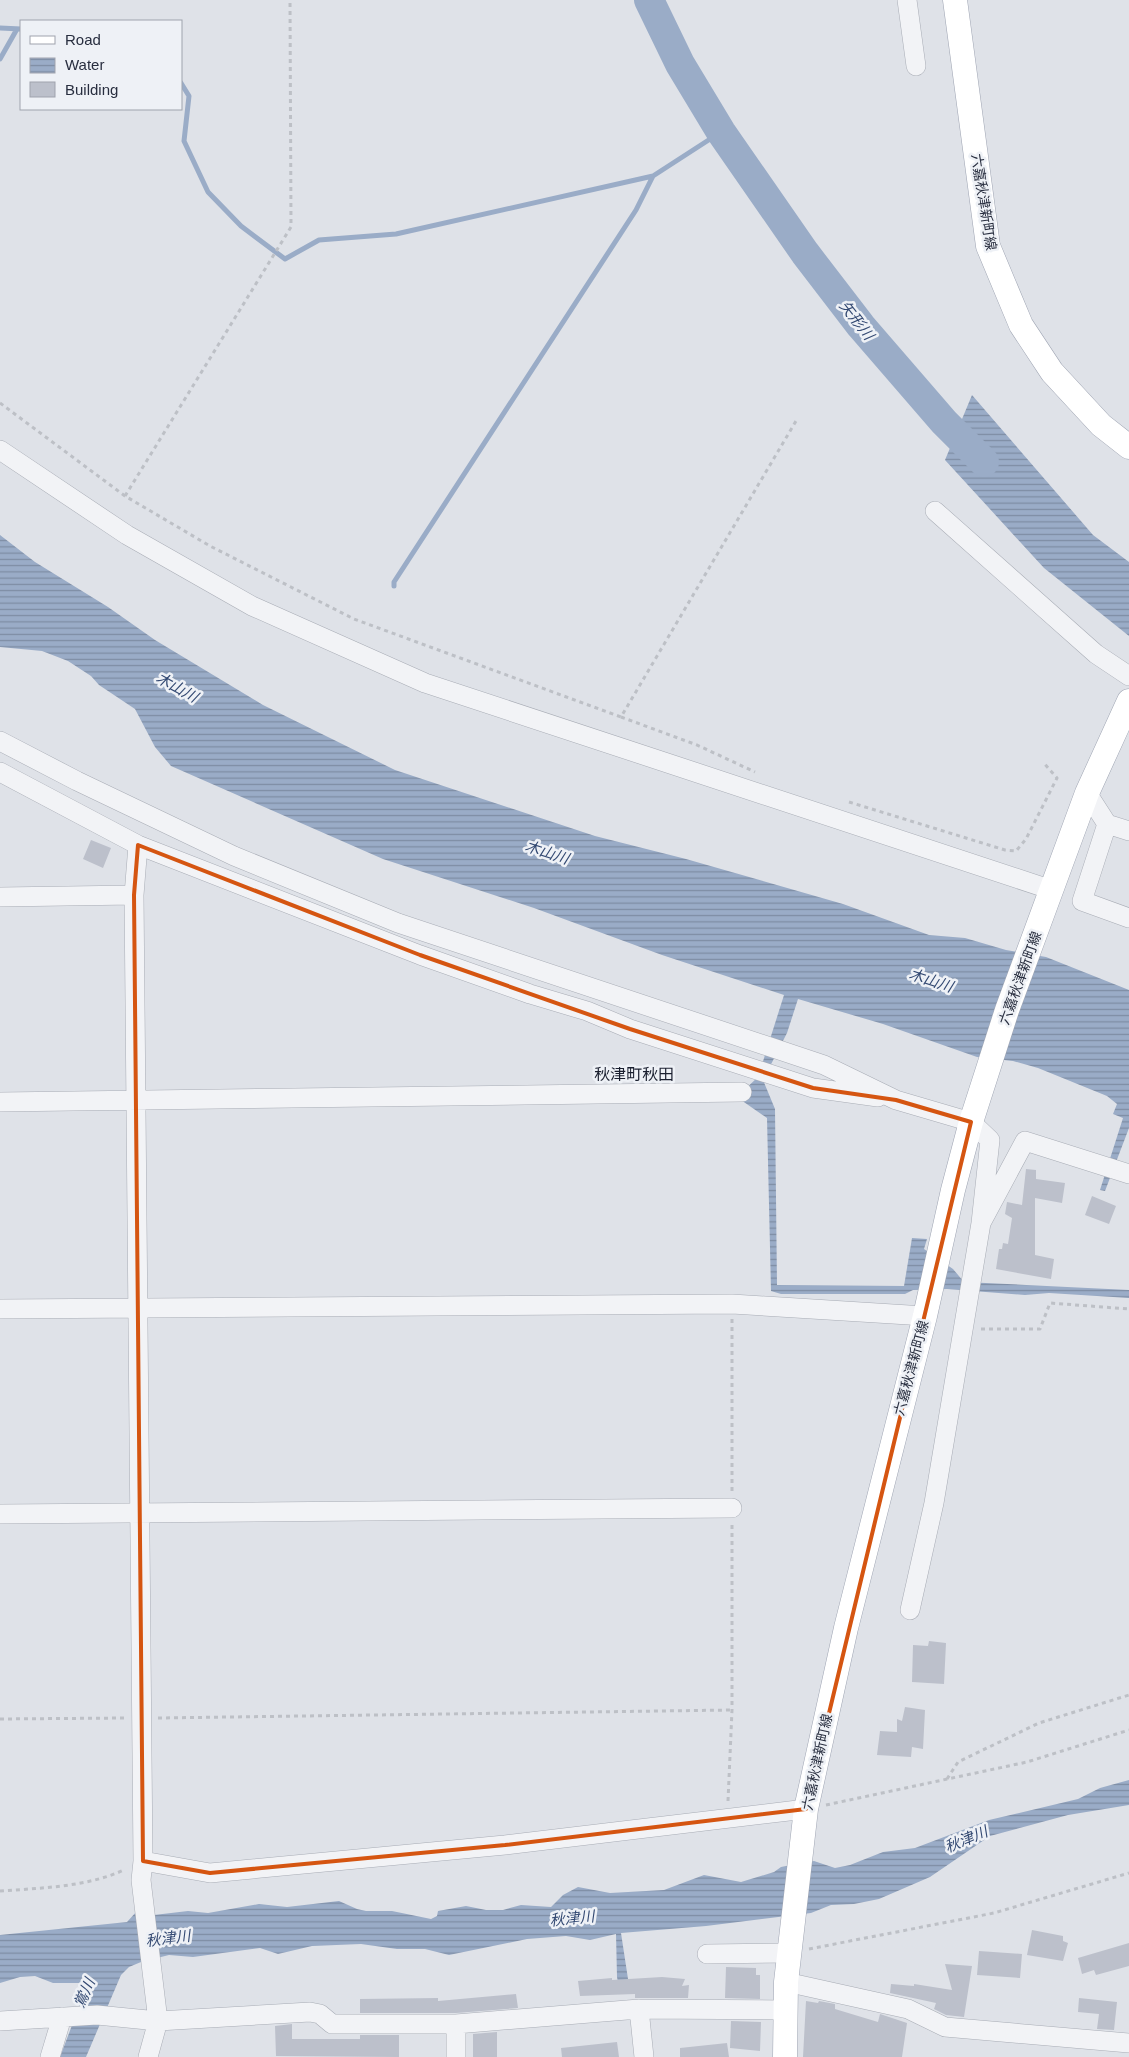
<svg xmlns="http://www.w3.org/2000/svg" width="1129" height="2057" font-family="Arial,'Noto Sans JP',sans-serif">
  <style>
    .water { fill: url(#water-rules) }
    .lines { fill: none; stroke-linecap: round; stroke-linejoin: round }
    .stream { stroke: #9aacc7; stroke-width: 5 }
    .river { stroke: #9aacc7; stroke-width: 30 }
    .building { fill: #bcc0cb }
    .minor-casing { stroke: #a8acb5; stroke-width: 20 }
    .major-casing { stroke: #9fa5b3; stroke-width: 25 }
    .path { stroke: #bdc0c6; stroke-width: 3; stroke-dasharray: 4 4; stroke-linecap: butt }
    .minor { stroke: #f2f3f6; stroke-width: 19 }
    .major { stroke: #fff; stroke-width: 24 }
    .marked { fill: none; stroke: #d55511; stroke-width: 4; stroke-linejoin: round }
    .labels { text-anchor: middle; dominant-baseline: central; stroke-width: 5; stroke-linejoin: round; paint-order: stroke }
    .street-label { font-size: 14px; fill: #282e3f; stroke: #eef1f6 }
    .water-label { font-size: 15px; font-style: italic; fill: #334972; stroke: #eef1f6 }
    .quarter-label { font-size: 16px; fill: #1a1f2f; stroke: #eef1f6 }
  </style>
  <defs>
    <pattern id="water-rules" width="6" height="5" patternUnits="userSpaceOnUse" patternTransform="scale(1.25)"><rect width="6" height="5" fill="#9aacc7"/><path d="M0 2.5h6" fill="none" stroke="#7e8ca3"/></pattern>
  </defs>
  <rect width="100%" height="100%" fill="#dfe2e8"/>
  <path class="water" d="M972 395 1093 535 1129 562V636L1044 568 945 460Z
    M0 535 35 562 108 607 155 640 263 705 395 770 595 836 686 859 843 904 929 935 965 938 1006 950 1046 957 1129 990V1128L1105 1191 1100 1190 1123 1118 1113 1114 1117 1104 1107 1096 1038 1068 1013 1061 977 1057 883 1024 798 999 787 1033 763 1080 775 1109 777 1285 904 1286 912 1238 927 1239 924 1249 953 1269 964 1282 1129 1290V1298L1049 1293 1025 1295 947 1289 913 1290 905 1294H781L771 1291 767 1118 741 1100 742 1092 758 1077 784 995 662 955 534 908 383 859 171 766 155 747 135 709 99 685 91 676 68 661 42 651 0 647Z
    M1129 1780V1805L1068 1815 990 1836 930 1877 879 1899 854 1904 831 1905 811 1913 706 1926 621 1933 630 1992 620 1993 617 1977 616 1934 590 1940 566 1936 527 1939 449 1955 425 1949H397L361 1944 312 1946 278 1954 260 1948 193 1957 169 1955 141 1962 129 1967 121 1975 86 2057H60L88 1983H53L35 1976 20 1977 0 1983V1935L127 1922 137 1911 154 1915 188 1911 208 1913 259 1904 287 1907 339 1901 357 1909 366 1911H392L431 1919 437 1916 438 1911 466 1906 486 1910H503L521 1905 551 1907 563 1895 578 1887 610 1893 664 1890 704 1875 741 1882 774 1872 781 1867 814 1861 835 1868 850 1865 883 1852 915 1848 989 1820 1078 1799 1100 1788Z"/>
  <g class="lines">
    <path class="stream" d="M0 28 21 29
      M0 59 17 29
      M181 83 189 96 184 141 208 192 241 226 285 259 319 240 396 234 653 176 721 132
      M394 586V582L636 210 653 176"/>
    <path class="river" d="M649 0 680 64 721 132 805 253 861 326 944 422 984 462"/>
  </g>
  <path class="building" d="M91 840 111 848 103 868 83 859Z
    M1026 1169 1036 1170V1179L1065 1183 1062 1203 1035 1198V1255L1054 1259 1051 1279 996 1269 999 1249H1002L1003 1243 1008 1244 1012 1218 1005 1214 1007 1202 1022 1205Z
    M1092 1196 1116 1206 1109 1224 1085 1215Z
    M929 1641 946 1643 944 1684 912 1682 913 1645 928 1646Z
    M905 1707 925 1710 923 1749 912 1747 911 1757 877 1755 880 1731 897 1732V1719L902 1721Z
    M1032 1930 1063 1936V1941L1068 1943 1063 1961 1027 1955Z
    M1129 1943V1966L1096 1975 1094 1970 1082 1974 1078 1958Z
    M979 1951 1022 1954 1020 1978 977 1975Z
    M945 1964 972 1966 964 2017 946 2015 934 2009 936 2003 890 1993 891 1984 914 1986V1984L952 1990Z
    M726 1967 756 1968V1975H760V1999L725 1998Z
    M662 1977 685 1979 682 1986 689 1985 688 1998H635V1994L580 1996 578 1981 612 1978V1980Z
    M516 1994 518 2008 456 2013H360V1999L438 1998V2001Z
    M1079 1998 1117 2002 1114 2030 1097 2029 1099 2014 1078 2012Z
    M806 2001 818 2003 819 2001 835 2004V2009L878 2022 880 2014 907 2023 902 2057H803Z
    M731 2021 761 2022 760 2051 730 2048Z
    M292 2024V2039H360V2035H399V2057L276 2056 275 2026Z
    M497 2032V2057H473V2034Z
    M617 2042 619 2057H562L561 2048Z
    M727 2043 729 2057H680V2048Z"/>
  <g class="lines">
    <defs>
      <path id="minor" d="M907 0 916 66
        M0 450 127 535 252 606 425 683 1052 890
        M935 511 1096 654 1129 676
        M0 741 77 781 234 856 398 923 824 1065 896 1100 971 1122 990 1140 981 1223
        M0 772 138 845 420 955 530 994 587 1011 630 1029 813 1088 878 1097
        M1087 793 1107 824 1129 831
        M1107 824 1082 901 1129 918
        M138 845 134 895 143 1861 141 1880 158 2021 148 2057
        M0 897 134 895
        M0 1102 742 1092
        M0 1309 732 1304 925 1316
        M0 1514 732 1508
        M910 1610 934 1503 981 1223 1025 1141 1129 1174
        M143 1861 210 1873 505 1845 806 1809
        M707 1954 789 1953
        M786 1982 908 2009 945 2027 1129 2043
        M639 2009 644 2057
        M0 2021 97 2015 158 2021 310 2012 320 2014 332 2024H456L639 2009 785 2010
        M50 2057 62 2017
        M456 2057V2024"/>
      <path id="major" d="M955 0 988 246 1021 325 1052 372 1101 425 1129 447
        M785 2057 786 1982 806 1809 846 1628 925 1316 953 1190 971 1122 1007 1010 1087 793 1129 701"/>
    </defs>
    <use href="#minor" class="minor-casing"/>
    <use href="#major" class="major-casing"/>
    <path class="path" d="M0 403 125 496 210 546 354 619 621 717 796 421
      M125 496 291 227 290 0
      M621 717 697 745 755 772
      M849 802 1005 850 1016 851 1026 839 1057 778 1043 762
      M732 1319V1491
      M981 1329H1040L1050 1303 1129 1309
      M158 1718 732 1710
      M0 1719 124 1718
      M947 1779 958 1762 1039 1723 1129 1695
      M728 1801 732 1710V1524
      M826 1805 1027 1762 1129 1730
      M0 1891C42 1888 86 1887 124 1870
      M809 1949 994 1913 1129 1873"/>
    <use href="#minor" class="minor"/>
    <use href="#major" class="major"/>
  </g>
  <path class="marked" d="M138 845 420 955 630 1029 813 1088 896 1100 971 1122 806 1809 505 1845 210 1873 143 1861 134 895Z"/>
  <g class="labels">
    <g class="street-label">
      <text transform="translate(984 202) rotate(81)">六嘉秋津新町線</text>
      <text transform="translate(1020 978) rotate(-70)">六嘉秋津新町線</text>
      <text transform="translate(911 1368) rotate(-75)">六嘉秋津新町線</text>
      <text transform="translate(817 1762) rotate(-78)">六嘉秋津新町線</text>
    </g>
    <g class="water-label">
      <text transform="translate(857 320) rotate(52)">矢形川</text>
      <text transform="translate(177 687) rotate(29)">木山川</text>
      <text transform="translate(547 852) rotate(18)">木山川</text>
      <text transform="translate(931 980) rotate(18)">木山川</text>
      <text transform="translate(966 1839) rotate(-23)">秋津川</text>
      <text transform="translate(572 1918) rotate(-6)">秋津川</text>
      <text transform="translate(168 1938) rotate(-7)">秋津川</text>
      <text transform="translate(84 1993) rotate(-66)">鴬川</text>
    </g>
    <g class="quarter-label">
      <text x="634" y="1074">秋津町秋田</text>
    </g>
  </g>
  <rect x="20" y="20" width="162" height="90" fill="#eef1f6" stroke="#9fa3ad"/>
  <rect x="30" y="36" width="25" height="8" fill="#ffffff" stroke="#9fa3ad"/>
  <text x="65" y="45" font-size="15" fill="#282e3f">Road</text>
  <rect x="30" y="58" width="25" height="15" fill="url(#water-rules)" stroke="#9fa3ad"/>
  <text x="65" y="70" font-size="15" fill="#282e3f">Water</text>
  <rect x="30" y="82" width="25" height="15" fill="#bcc0cb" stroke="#9fa3ad"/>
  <text x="65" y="95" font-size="15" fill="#282e3f">Building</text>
</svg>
